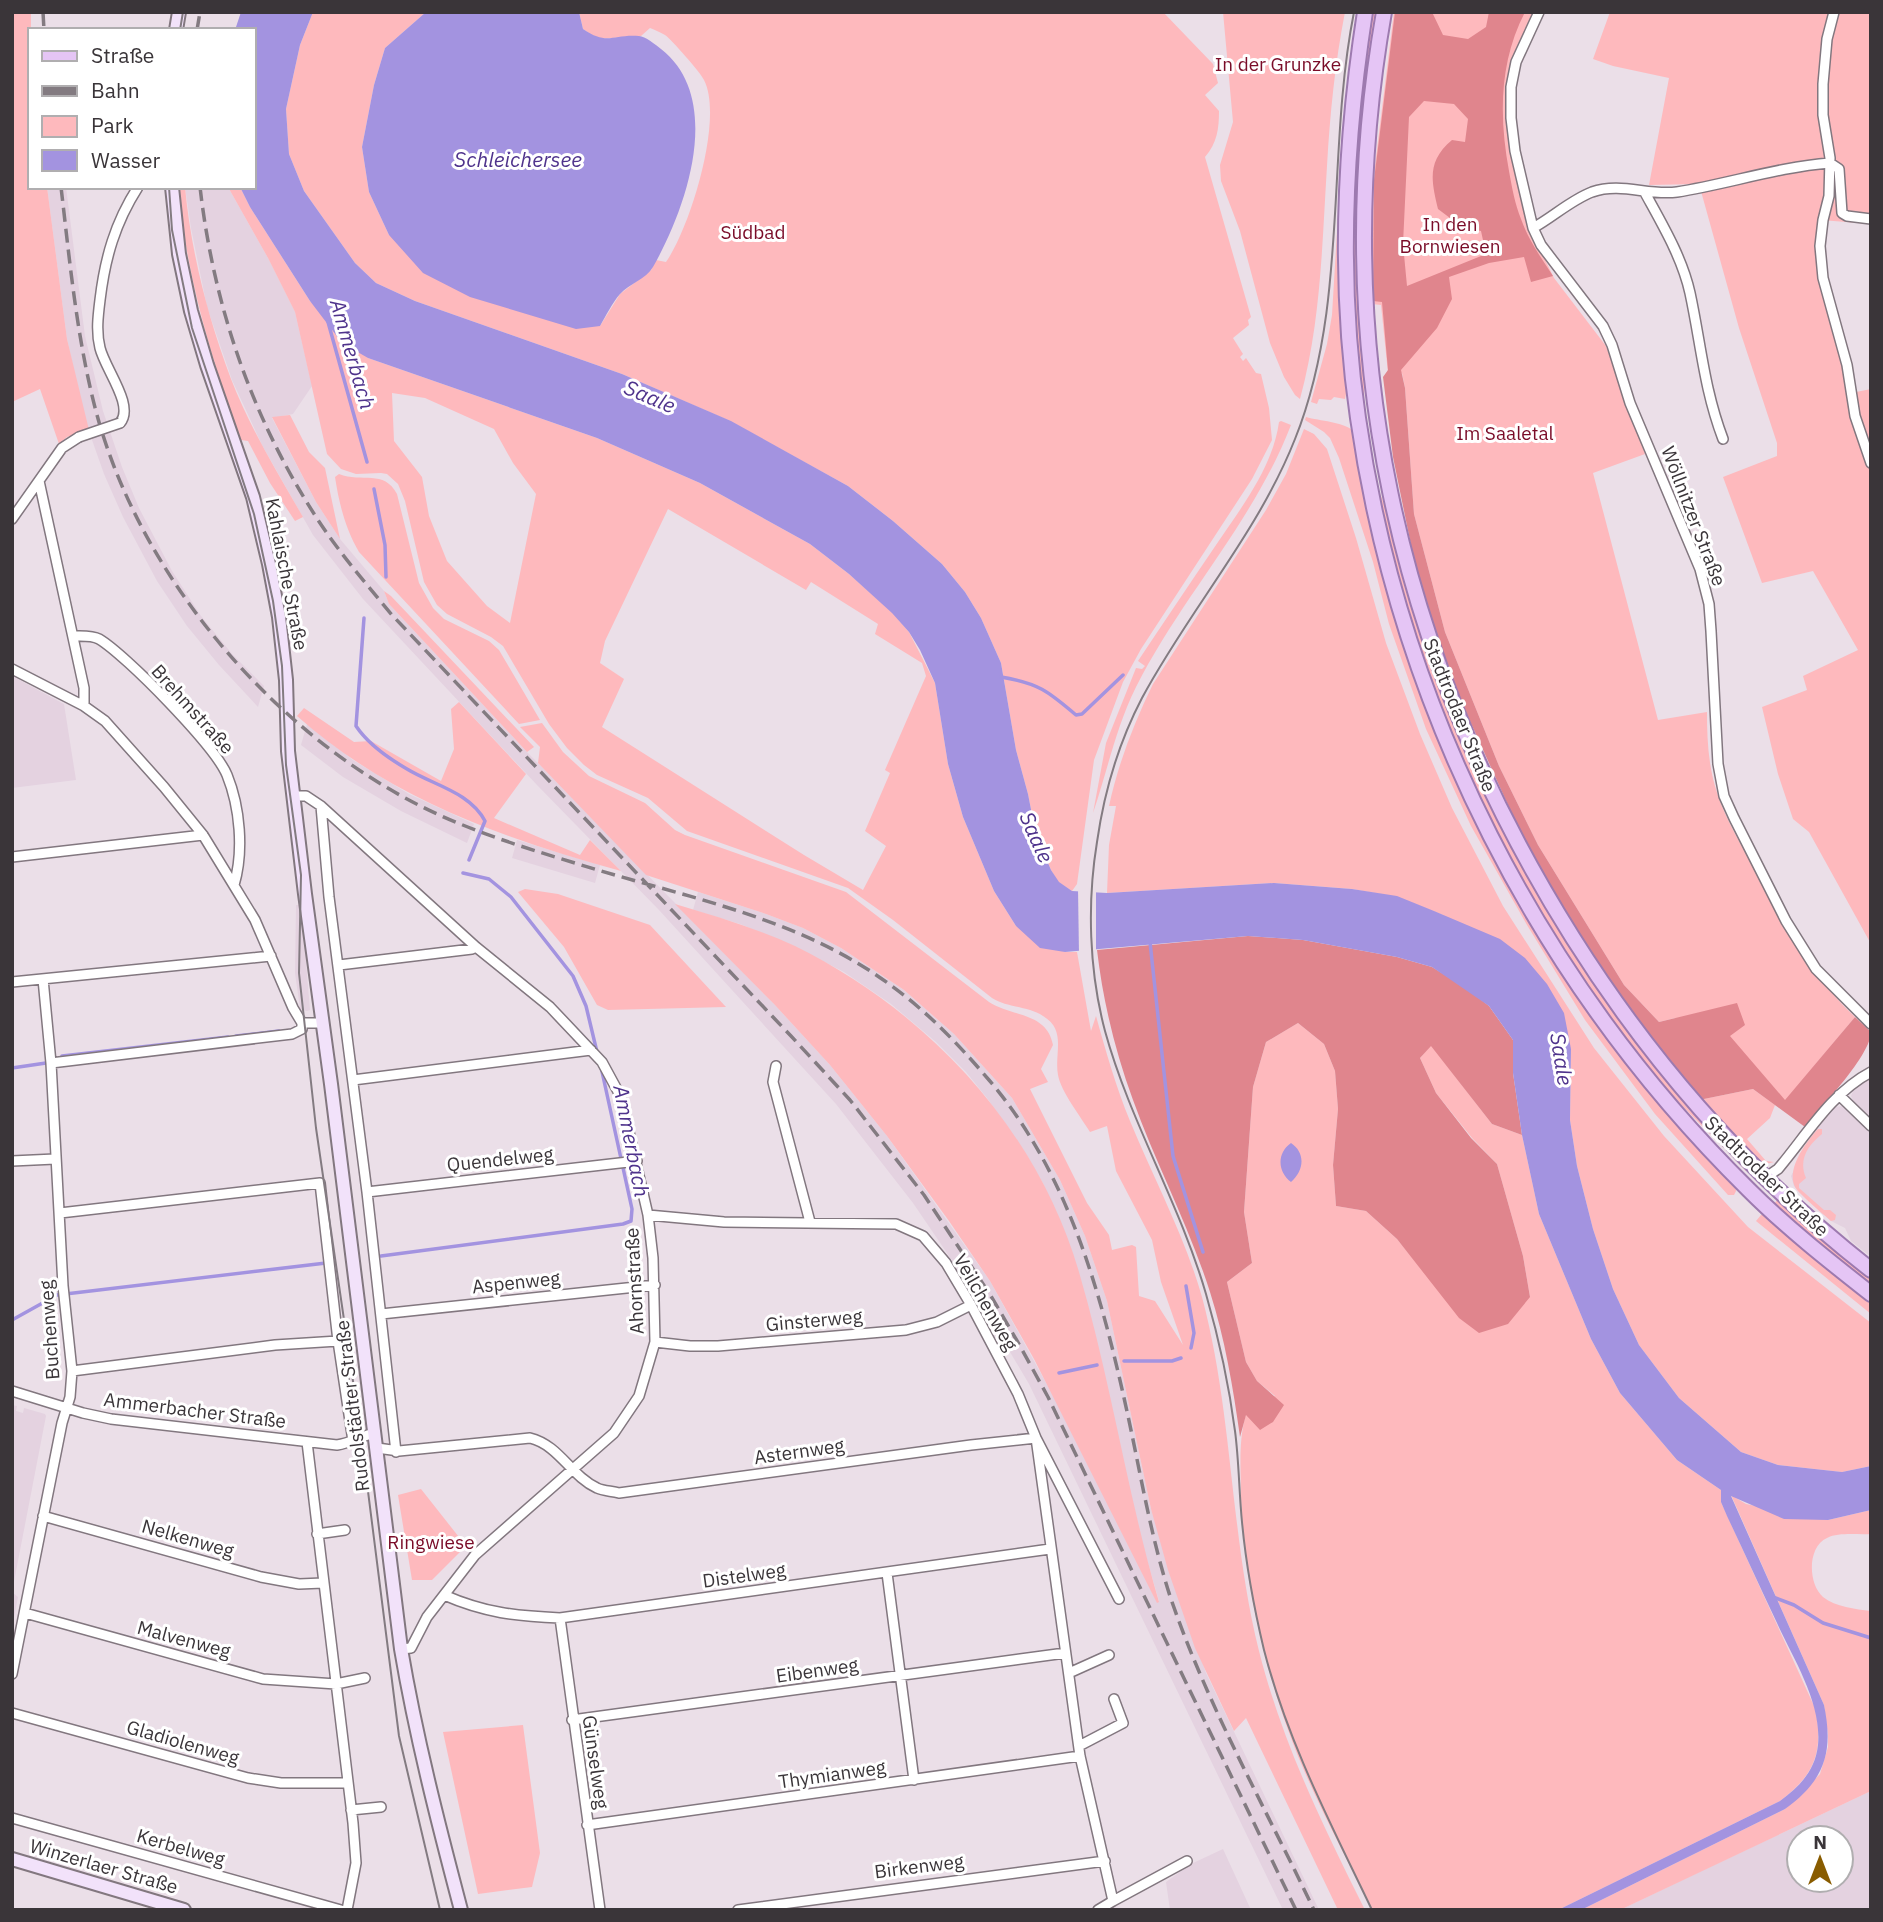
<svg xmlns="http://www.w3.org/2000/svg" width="1883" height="1922" font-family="'IBM Plex Sans',sans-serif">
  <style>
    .built { fill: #e4d2e0; fill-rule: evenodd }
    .green { fill: #feb9bd; fill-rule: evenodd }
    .forest { fill: #e0858d; fill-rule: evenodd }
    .water { fill: #a393e0 }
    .pier { fill: #ebdfe8 }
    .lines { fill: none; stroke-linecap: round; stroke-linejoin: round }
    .stream { stroke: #a393e0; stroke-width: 3.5 }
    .street-casing { stroke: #82777f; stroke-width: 12 }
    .secondary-casing { stroke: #82777f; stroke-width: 16 }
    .primary-casing { stroke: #9d7aaf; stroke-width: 18 }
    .street { stroke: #fff; stroke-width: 9 }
    .secondary { stroke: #f2e2fa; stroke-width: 12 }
    .primary { stroke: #e5c5f5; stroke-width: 14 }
    .tram { stroke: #837b81; stroke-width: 2 }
    .rail { stroke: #837b81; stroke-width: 3.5; stroke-dasharray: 14 7; stroke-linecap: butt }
    .street-bridge-casing { stroke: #82777f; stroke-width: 12; stroke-linecap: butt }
    .street-bridge { stroke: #fff; stroke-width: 9 }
    .labels { text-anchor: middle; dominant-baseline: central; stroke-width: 6; stroke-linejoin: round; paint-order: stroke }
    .park-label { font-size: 19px; fill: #7a0c28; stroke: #fff }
    .street-label { font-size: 19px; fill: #3a3539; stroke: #fff }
    .water-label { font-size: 21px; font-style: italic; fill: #4f338c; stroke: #fff }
  </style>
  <rect width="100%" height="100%" fill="#ebdfe8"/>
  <path class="built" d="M47 187H66L85 336 103 411 122 467 139 508 172 571 201 616 233 655 264 686 258 707 219 665 187 626 157 581 123 517 104 474 85 420 67 339Z
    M185 187H228L268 258 295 312 312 386 293 414 272 418 316 502 340 539 384 591 389 604 527 752 774 1004 830 1065 887 1136 990 1281 1067 1421 1157 1602 1159 1601 1139 1532 1097 1346 1044 1185 1026 1154 987 1098 966 1072 936 1042 891 1004 844 972 793 946 740 924 693 910 698 892 766 914 803 928 841 948 904 990 954 1034 1012 1098 1060 1180 1085 1236 1107 1301 1151 1509 1206 1673 1319 1910H1283L1029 1384 981 1303 913 1203 836 1104 659 910 537 785 363 599 313 535 262 445 232 380 207 307 191 228Z
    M12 676 64 704 76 780 12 788Z
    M307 724 353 760 409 794 474 824 467 843 401 811 343 777 301 745Z
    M517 840 600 865 595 883 512 858Z
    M296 905H307L306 962 310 1010 307 1011 300 1009 295 973Z
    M1871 1077V1119L1855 1104 1851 1096 1854 1089Z
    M1843 1106 1871 1130V1257L1851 1241 1845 1228 1831 1221 1794 1186 1791 1176 1812 1135 1835 1107Z
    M12 1405 17 1406 16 1411 23 1413 24 1408 45 1414 46 1416 12 1592 18 1597 12 1628Z
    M1871 1791V1910H1620L1693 1875ZM1799 1838H1841V1880H1799Z
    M1223 1849 1251 1910H1170L1166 1882 1191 1864Z"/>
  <path class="green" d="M12 12H31L30 187H47L67 339 89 430 67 437 59 444 40 389 12 402Z
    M313 12H426L385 48 374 85 362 147 369 192 389 235 600 326 620 294 651 270 656 260 666 262C690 228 724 119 704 80 701 73 671 39 665 35 660 32 655 30 650 28L641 36 598 39 583 29 579 12H1163L1213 64 1218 83 1205 95 1219 111C1219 129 1217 143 1205 157L1251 317 1248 320 1249 325 1233 338 1243 354 1240 357 1243 361 1246 358 1256 373 1261 374 1269 408 1272 440 1252 479 1141 649 1123 682 1094 760 1077 884 1072 891 1058 882 1051 870 1036 835 1028 794 1016 750 1001 663 981 618 965 592 942 564 893 521 848 486 730 421 622 374 415 301 376 283 355 263 304 191 289 154 286 109 300 45Z
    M1223 12H1345C1335 63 1330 114 1327 166 1322 245 1321 322 1300 399L1295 395 1284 377 1270 343 1240 231 1221 181 1220 165 1233 122Z
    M1373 12H1379C1368 96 1358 178 1357 263 1356 309 1366 356 1364 402L1362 401C1348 270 1351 142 1373 12Z
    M1394 12H1535L1508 96 1529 227 1554 278 1606 346 1645 454 1593 473 1658 720 1707 712C1707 736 1708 762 1715 786 1722 812 1738 839 1751 863 1781 919 1808 973 1855 1017L1785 1101 1729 1036 1675 1018 1659 1022 1624 985 1538 845 1499 766 1445 632 1414 514 1405 388 1402 373H1388L1381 305 1372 304 1373 181Z
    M1610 12H1871V224L1821 220 1818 240 1844 363 1846 394 1871 389V944L1809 832 1793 819 1778 774 1762 707 1807 690 1803 676 1858 650 1813 571 1762 583 1723 477 1777 456V443L1739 328 1699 184 1649 185 1669 78 1613 66 1593 59Z
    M1352 53 1342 333 1347 389 1345 399 1334 397 1331 400 1319 399 1317 404 1311 402 1327 344 1332 315 1343 132Z
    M178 187H185C191 252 208 318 231 379 250 428 277 472 303 517L295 521 270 483 248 441 241 440C210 356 187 277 178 187Z
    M228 187H240L250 207 310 301 368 358 597 438 700 483 810 544 849 574 892 612 909 632 935 683 948 764 963 817 994 891 1016 926 1065 952H1077L1091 1031 1096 1016C1106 1052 1116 1087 1130 1121 1154 1179 1185 1237 1202 1297 1233 1413 1230 1535 1259 1651 1282 1742 1323 1826 1365 1910H1338L1246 1718 1234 1731 1195 1648 1168 1570 1151 1509 1107 1301 1085 1236 1060 1180 1012 1098 954 1034 904 990 841 948 803 928 766 914 646 875 538 763 540 747 520 727 542 723 563 752 589 776 645 803 675 830 685 835 846 892 989 1002C1012 1017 1047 1012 1053 1045L1041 1069 1048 1082 1030 1089 1087 1203 1109 1235 1112 1250 1132 1245 1136 1247 1139 1296 1155 1301 1183 1345 1161 1282 1152 1240 1116 1171 1107 1126 1090 1132C1081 1117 1061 1092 1058 1075 1054 1053 1067 1030 1043 1016 1028 1006 1008 1008 992 998L893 920 848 888 687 831 648 798 597 775 584 765 567 748 549 724 503 646 491 637 447 614 437 605 424 582 405 501 398 484 387 474 381 473 356 474 341 469 327 454 295 312 268 258ZM392 393 425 398 494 429 513 463 536 494 510 623 487 606 447 561 429 516 422 477 394 441ZM668 509 806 590 811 582 878 624 875 634 922 663 926 676 885 770 890 773 865 831 886 846 863 890 804 855 602 727 624 679 600 663 605 641Z
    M290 415 309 452 325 468 340 539 316 502 272 417Z
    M1306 417C1320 421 1343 422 1352 430L1369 512 1399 626 1435 730 1479 827 1534 925 1735 1184 1736 1191 1734 1195H1728L1655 1114 1585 1020 1527 925 1471 826 1426 729 1389 624 1373 562 1339 458 1330 438 1324 432 1305 420Z
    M1281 421 1291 425C1254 521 1182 596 1136 687 1115 730 1108 769 1093 813L1106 743 1136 668 1142 669 1145 666 1138 661C1164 622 1190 583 1216 545 1241 508 1273 467 1279 422Z
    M1304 429 1314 434 1327 449 1356 538 1386 643 1420 734 1452 808 1503 906 1594 1048 1664 1136 1748 1227 1871 1323V1466L1842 1472 1778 1465 1741 1452 1679 1398 1639 1345 1613 1289 1593 1229 1577 1166 1570 1120 1571 1049 1443 915 1397 897 1352 889 1274 883 1107 893 1109 845 1116 806H1109C1118 764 1134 723 1153 684L1266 510 1286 474Z
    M339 474C362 483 384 469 397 494L419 583 433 608 444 619 489 641 499 650 540 720 519 724 359 552C345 528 339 503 335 477Z
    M1379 491 1387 511 1418 624 1451 712 1480 779 1506 833 1602 994 1650 1059 1748 1168 1746 1171C1712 1135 1675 1101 1644 1063 1531 923 1445 753 1399 579 1392 550 1384 521 1379 491Z
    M384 591 391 596 534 747 527 752 389 604Z
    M459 702 526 774 494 818 580 855 590 840 621 871C504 839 389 798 297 716L304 708 354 742 371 741 441 781 454 749 451 709Z
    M525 889 558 894 650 925 726 1007 608 1010 597 1005 564 947 518 892Z
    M675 904C715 916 756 928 795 946 927 1011 1037 1128 1079 1272 1111 1381 1127 1493 1159 1602L1157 1603 1034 1359 990 1281 949 1221 887 1136 830 1065 774 1004Z
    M1298 1023 1324 1044 1335 1071 1338 1109 1333 1165 1336 1206 1366 1211 1397 1239 1428 1277 1530 1297 1523 1256 1497 1164 1472 1138 1436 1093 1420 1058 1431 1045 1492 1124 1522 1135 1539 1214 1591 1339 1620 1393 1677 1460 1721 1490V1502L1815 1708C1824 1751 1815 1775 1780 1801L1558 1910H1372C1343 1850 1309 1790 1287 1727 1262 1657 1243 1572 1241 1498 1241 1469 1238 1442 1246 1414L1275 1396 1257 1381 1246 1362 1227 1282 1252 1263 1244 1212 1253 1087 1266 1042Z
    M1753 1089 1775 1105 1770 1118 1747 1139 1766 1161 1774 1162 1766 1164 1760 1162 1699 1100Z
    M1818 1129H1822V1134C1808 1145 1798 1160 1806 1178L1799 1184V1188L1824 1210H1830L1836 1215 1835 1220 1831 1221C1823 1214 1799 1194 1795 1187 1786 1169 1806 1142 1818 1129Z
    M1778 1199 1823 1242 1871 1279V1286L1774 1204Z
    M1765 1214 1791 1239 1871 1303V1314L1756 1221 1761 1215Z
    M421 1489 466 1546 432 1580H412L398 1495Z
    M1731 1495 1746 1504 1828 1520 1871 1510V1534C1857 1535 1839 1532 1827 1538 1807 1547 1808 1584 1823 1597 1836 1607 1855 1609 1871 1611V1791L1620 1910H1581L1785 1809 1820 1774 1828 1747V1734L1824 1705Z
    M523 1725 540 1853 532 1887 478 1894 443 1732Z"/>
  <path class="forest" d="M1395 12H1432L1443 35 1468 39 1486 27 1489 12H1525C1499 62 1499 117 1509 171 1512 188 1515 204 1521 219 1528 239 1541 258 1553 276L1531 282 1524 257 1489 263 1449 277 1452 299 1437 328 1401 370 1405 388 1414 514 1445 632 1499 766 1538 845 1624 985 1659 1022 1737 1003 1745 1025 1730 1036 1785 1100 1855 1017 1871 1032C1871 1055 1821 1107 1805 1127L1753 1089 1699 1100 1603 977 1527 847 1460 699 1432 626 1412 550 1393 457 1383 377 1388 370 1382 302 1373 301 1374 180ZM1424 101 1454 104 1468 119 1465 142 1452 140C1427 161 1431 180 1438 209L1462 227 1481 231 1486 254 1407 286 1403 244 1409 117Z
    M1248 936 1303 940 1397 957 1432 967 1466 988 1489 1006 1513 1040V1073L1522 1135 1492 1124 1431 1046 1420 1058 1436 1093 1471 1138 1497 1164 1523 1256 1530 1297 1508 1324 1479 1333 1459 1318 1397 1239 1366 1211 1336 1206 1333 1165 1338 1109 1335 1071 1324 1044 1298 1023 1266 1042 1253 1087 1244 1212 1252 1263 1227 1282 1246 1362 1257 1381 1284 1405 1273 1422 1260 1430 1246 1415 1240 1437C1233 1387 1225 1339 1210 1292 1189 1226 1156 1164 1133 1100 1115 1051 1103 1001 1097 950Z"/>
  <path class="water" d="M241 12H313L300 45 286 109 289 154 304 191 355 263 376 283 415 301 622 374 731 421 848 486 893 521 942 564 965 592 981 618 1001 663 1016 750 1028 794 1036 835 1051 870 1059 882 1072 891 1107 893 1274 883 1352 889 1397 896 1434 911 1500 939 1525 958 1547 984 1564 1013 1571 1049 1570 1120 1577 1166 1593 1229 1613 1289 1639 1345 1679 1398 1741 1452 1778 1465 1842 1472 1871 1466V1510L1828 1520 1784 1519 1731 1496 1824 1705C1834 1753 1824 1781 1785 1809L1581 1910H1558L1780 1801C1800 1786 1815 1771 1818 1745 1822 1703 1794 1660 1777 1623 1760 1587 1744 1552 1727 1516L1721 1502V1490L1677 1460 1620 1393 1591 1339 1539 1214 1522 1135 1513 1073V1040L1489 1006 1432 967 1397 957 1303 940 1248 936 1065 952 1040 948 1016 926 994 891 963 817 948 764 935 683 920 650 909 632 892 613 849 574 810 544 700 483 597 438 368 358 342 343 310 301 250 207 240 187H254V30H235Z
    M426 12H579L583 29C608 46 612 34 639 36 645 36 656 45 661 49 725 99 686 209 653 267 646 279 629 284 620 294 612 303 606 316 600 326L576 329 470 297 423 273 389 235 369 192 362 147 374 85 385 48Z
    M1291 1143C1306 1153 1304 1171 1291 1182 1277 1171 1277 1153 1291 1143Z"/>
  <path class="pier" d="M1078 888 1096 889V954L1079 955Z"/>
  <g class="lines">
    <path class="stream" d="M328 322 367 462
      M374 489 385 545 386 577
      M364 618 356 726C368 744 388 758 407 769 433 785 470 792 485 821L469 860
      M1001 677C1038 683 1048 691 1076 715L1082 714 1123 675
      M463 873 489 879 511 897 573 976 586 1006 597 1052
      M1150 942 1173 1156 1203 1252
      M236 1036 279 1031
      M62 1056 228 1037
      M12 1068 46 1063
      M381 1256 623 1224 631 1221 632 1209 601 1067
      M1186 1286 1194 1333 1191 1348
      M12 1320 57 1295 326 1263
      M1124 1361H1172L1181 1358
      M1059 1373 1097 1365
      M1773 1597 1794 1605 1823 1623 1871 1638"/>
    <defs>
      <path id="street" d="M1539 12 1516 62 1511 87V118L1515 151 1533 228 1541 245 1603 326 1612 345 1630 403 1700 569 1709 604 1711 631 1718 764 1724 796 1734 818 1786 921 1816 969 1871 1024
        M1834 12 1827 39 1823 84V115L1830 158 1829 196 1823 220 1820 246 1823 278 1847 365 1855 416 1871 463
        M1644 191C1662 224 1682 257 1690 293 1701 344 1704 389 1723 439
        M1533 228C1553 217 1571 200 1592 192 1621 182 1648 196 1677 192 1728 184 1778 167 1830 163L1839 169 1842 213 1847 216 1871 219
        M120 423C135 406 105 369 100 348 96 332 98 316 100 300 105 258 115 223 138 187
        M39 481 84 688V706
        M12 519 62 448 79 437
        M73 636C81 636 92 635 99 639 126 655 215 746 227 775 240 807 244 851 234 885
        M12 669 84 706 105 721 164 787 203 835 255 920 293 1008 302 1023
        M293 796H306L321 806 476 947 550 1007 602 1062 621 1097 648 1215 653 1258 655 1342 639 1396 614 1433 475 1555 427 1617 411 1648 401 1649
        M321 806 329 897 367 1192 396 1452
        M12 857 203 835
        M339 965 472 949 476 947
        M12 982 271 956
        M302 1023H323
        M51 1063 292 1034 302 1029V1023
        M776 1066 773 1082 810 1222
        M353 1080 591 1050
        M1839 1095 1871 1126
        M12 1161 55 1159
        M1765 1178 1778 1169C1806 1136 1831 1093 1871 1072
        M367 1192 637 1161
        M60 1213 320 1183 338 1341 353 1441
        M648 1215 724 1222 896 1224 923 1236 946 1263 971 1305 1018 1394 1036 1438 1119 1599
        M381 1314 655 1285
        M655 1342 690 1346H718L906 1330 937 1322 971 1305
        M72 1371 275 1345 338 1341
        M12 1391 83 1413 111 1419 337 1445C351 1443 361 1436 375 1433
        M307 1442 353 1823 356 1863 347 1910
        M377 1448 399 1451 530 1438C559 1445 571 1476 597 1488 603 1491 612 1491 619 1493L971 1445 1036 1438 1080 1756 1113 1901 1098 1910
        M43 1516 261 1577 299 1584 323 1583
        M317 1534 345 1530
        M887 1573 914 1780
        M444 1595C485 1613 516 1616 560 1618L1050 1549
        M25 1613 263 1679 336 1684 365 1678
        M560 1618 600 1910
        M1069 1673 1109 1655
        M12 1674 62 1423 70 1397 72 1371 63 1286 51 1063 43 979
        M12 1713 248 1778 281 1783H347
        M572 1720 1065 1653
        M1079 1746 1123 1723 1114 1699
        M351 1810 381 1807
        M12 1818 341 1910
        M587 1825 1080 1756
        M1113 1901 1187 1861
        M738 1910 1105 1861"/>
      <path id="secondary" d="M176 30 179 12
        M172 187 179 254 191 311 207 365 253 497 269 564 279 617 286 680 288 751 305 894 331 1084 401 1649C416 1737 438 1823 461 1910
        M12 1859 184 1910"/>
      <path id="primary" d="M1365 12C1344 147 1338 283 1358 418 1400 710 1539 983 1749 1190 1787 1228 1829 1261 1871 1294
        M1384 12C1326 341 1396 657 1573 938 1653 1065 1753 1178 1871 1270"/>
    </defs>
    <use href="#street" class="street-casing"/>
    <use href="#secondary" class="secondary-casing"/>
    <use href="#primary" class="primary-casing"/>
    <use href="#street" class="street"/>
    <use href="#secondary" class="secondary"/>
    <use href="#primary" class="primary"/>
    <path class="tram" d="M1354 12C1326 153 1349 304 1295 439 1258 533 1189 610 1142 698 1119 742 1104 793 1097 842 1087 903 1089 971 1105 1031 1130 1122 1180 1204 1206 1294 1219 1339 1229 1385 1235 1431 1239 1461 1239 1492 1242 1522 1246 1565 1254 1608 1264 1650 1288 1743 1331 1824 1372 1910
      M180 30 183 12
      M169 187 172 230 192 328 254 514 273 601 282 666 286 765 301 875 299 973 316 1128 361 1436 399 1736 440 1910"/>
    <path class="rail" d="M43 12 44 30
      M197 30 200 12
      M61 187C70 263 77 341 97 415 140 572 264 722 407 799 468 832 536 851 601 871 700 900 805 922 889 984 927 1011 959 1045 989 1080 1070 1175 1102 1297 1128 1416 1141 1476 1151 1537 1170 1596 1206 1703 1265 1807 1314 1910
      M200 187C214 309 254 424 322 526 343 557 368 586 392 615L791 1036 850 1100 924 1195 991 1296 1020 1346 1048 1397 1296 1910"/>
    <defs>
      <path id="street-bridge" d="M79 437 120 423"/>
    </defs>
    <use href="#street-bridge" class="street-bridge-casing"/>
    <use href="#street-bridge" class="street-bridge"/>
  </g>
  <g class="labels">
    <g class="park-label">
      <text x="1278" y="64">In der Grunzke</text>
      <text x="1450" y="224">In den<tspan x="1450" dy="22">Bornwiesen</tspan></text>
      <text x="753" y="232">Südbad</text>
      <text x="1505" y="433">Im Saaletal</text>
      <text x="431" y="1542">Ringwiese</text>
    </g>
    <g class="street-label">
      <text transform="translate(1694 516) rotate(69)">Wöllnitzer Straße</text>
      <text transform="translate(287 574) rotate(79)">Kahlaische Straße</text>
      <text transform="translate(193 709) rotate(48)">Brehmstraße</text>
      <text transform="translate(1460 715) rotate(68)">Stadtrodaer Straße</text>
      <text transform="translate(500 1159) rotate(-6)">Quendelweg</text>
      <text transform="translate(1767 1176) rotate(44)">Stadtrodaer Straße</text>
      <text transform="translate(634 1281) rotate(-93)">Ahornstraße</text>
      <text transform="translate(516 1282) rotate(-6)">Aspenweg</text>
      <text transform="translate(986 1302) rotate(60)">Veilchenweg</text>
      <text transform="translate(814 1320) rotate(-5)">Ginsterweg</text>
      <text transform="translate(49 1330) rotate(-94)">Buchenweg</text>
      <text transform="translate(352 1406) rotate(-97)">Rudolstädter Straße</text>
      <text transform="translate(195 1410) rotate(7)">Ammerbacher Straße</text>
      <text transform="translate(799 1451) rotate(-8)">Asternweg</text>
      <text transform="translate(188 1538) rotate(16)">Nelkenweg</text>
      <text transform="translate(744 1575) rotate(-8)">Distelweg</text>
      <text transform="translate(184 1639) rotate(15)">Malvenweg</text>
      <text transform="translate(817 1670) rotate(-8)">Eibenweg</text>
      <text transform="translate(183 1742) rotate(16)">Gladiolenweg</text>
      <text transform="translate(596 1762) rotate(82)">Günselweg</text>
      <text transform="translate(832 1774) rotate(-8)">Thymianweg</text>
      <text transform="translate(181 1847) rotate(16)">Kerbelweg</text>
      <text transform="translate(104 1866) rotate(16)">Winzerlaer Straße</text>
      <text transform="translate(919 1866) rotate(-7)">Birkenweg</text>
    </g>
    <g class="water-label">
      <text x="518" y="159">Schleichersee</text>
      <text transform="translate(353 354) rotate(74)">Ammerbach</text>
      <text transform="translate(650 396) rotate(23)">Saale</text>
      <text transform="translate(1037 837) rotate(66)">Saale</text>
      <text transform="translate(1562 1059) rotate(81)">Saale</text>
      <text transform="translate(632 1141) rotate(79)">Ammerbach</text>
    </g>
  </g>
  <rect width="1883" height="1922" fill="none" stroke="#3a3539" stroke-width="28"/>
  <rect x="28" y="28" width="228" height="161" fill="#ffffff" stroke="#b0aeb0" stroke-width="2"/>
  <rect x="42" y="51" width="35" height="10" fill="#e5c5f5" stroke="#b0aeb0" stroke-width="2"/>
  <text x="91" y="63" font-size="21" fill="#3a3539">Straße</text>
  <rect x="42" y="86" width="35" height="10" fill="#837b81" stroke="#b0aeb0" stroke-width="2"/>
  <text x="91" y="98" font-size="21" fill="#3a3539">Bahn</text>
  <rect x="42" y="116" width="35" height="21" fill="#feb9bd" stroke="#b0aeb0" stroke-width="2"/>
  <text x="91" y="133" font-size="21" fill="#3a3539">Park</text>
  <rect x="42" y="150" width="35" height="21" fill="#a393e0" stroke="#b0aeb0" stroke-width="2"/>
  <text x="91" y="168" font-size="21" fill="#3a3539">Wasser</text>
  <g transform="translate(1820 1859)"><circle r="33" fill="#ffffff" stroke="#b0aeb0" stroke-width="2"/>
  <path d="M0-5L12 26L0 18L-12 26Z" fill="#895c00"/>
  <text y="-10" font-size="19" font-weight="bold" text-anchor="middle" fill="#3a3539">N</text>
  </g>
</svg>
